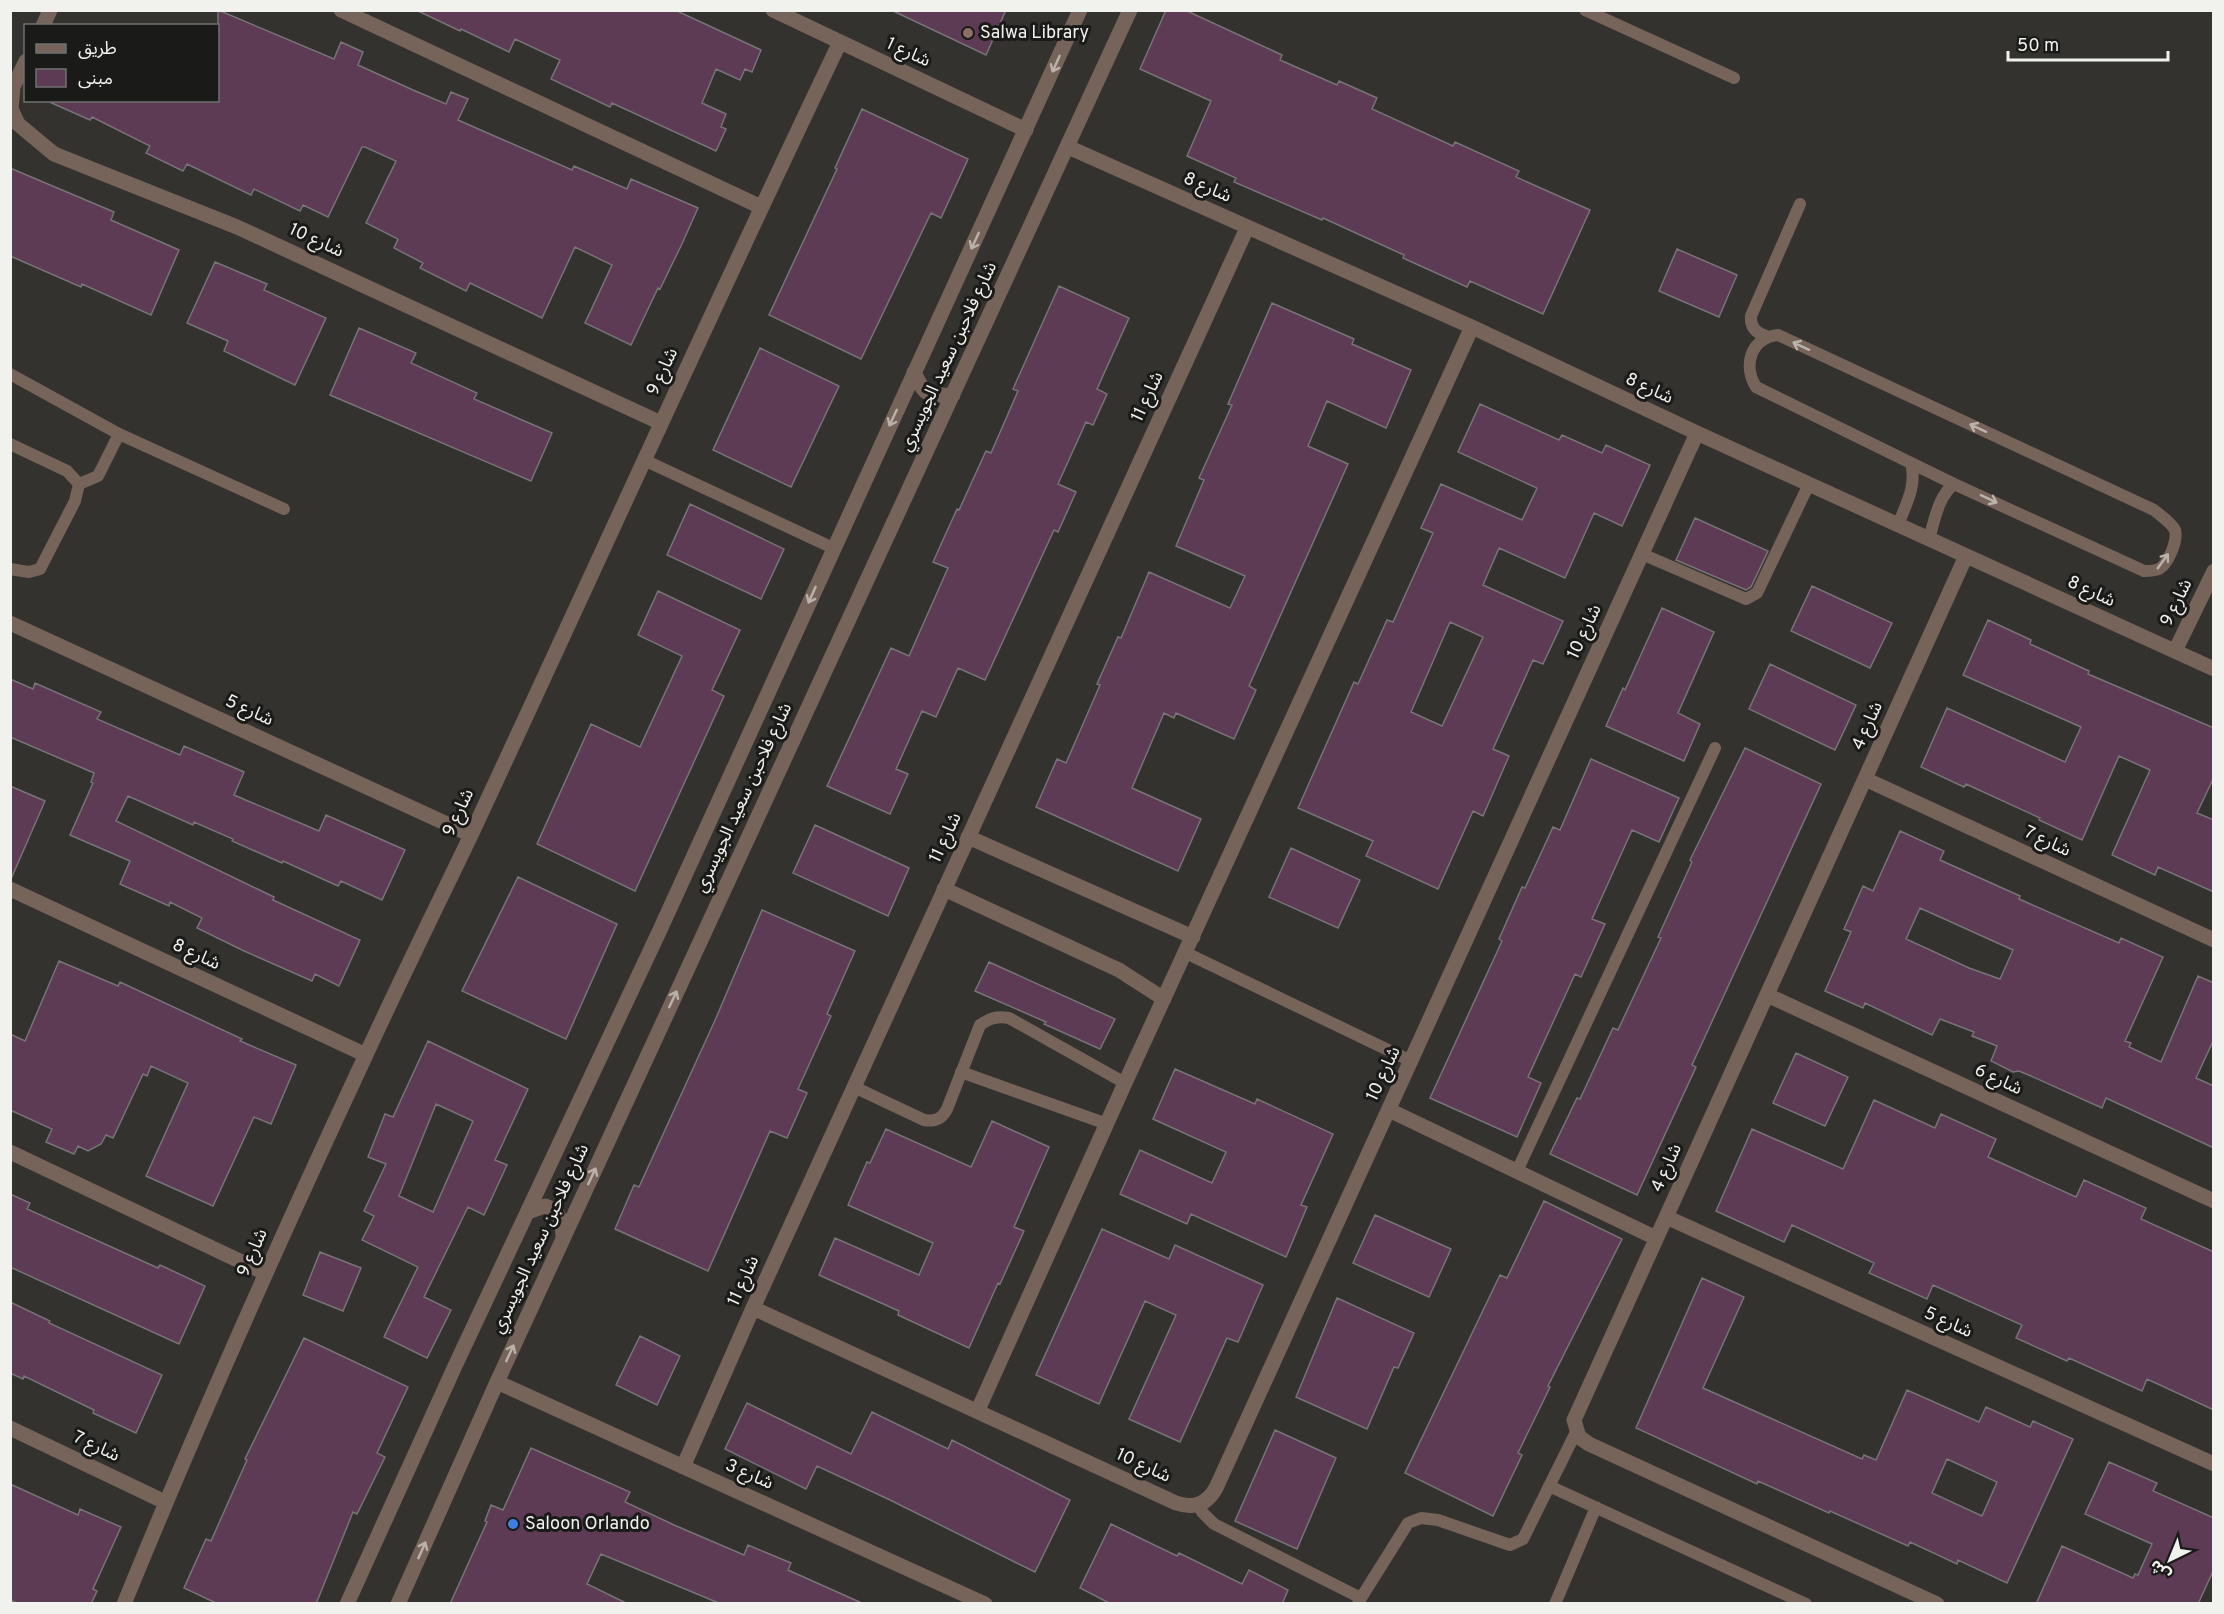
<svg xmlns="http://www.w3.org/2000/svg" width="2224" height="1614" font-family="Overpass,'Noto Sans Arabic',sans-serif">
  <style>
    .building { fill: #5d3b54; stroke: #777376; stroke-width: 1.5; fill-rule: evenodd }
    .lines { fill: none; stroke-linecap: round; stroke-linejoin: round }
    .service { stroke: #76645a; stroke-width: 12 }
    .minor { stroke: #76645a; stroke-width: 15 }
    .tertiary { stroke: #76645a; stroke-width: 15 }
    .oneway { stroke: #bab2ab }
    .education-dot { fill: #8d6e63; stroke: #1a1a18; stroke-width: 2 }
    .shop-dot { fill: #3f7fe0; stroke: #1a1a18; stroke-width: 2 }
    .labels { text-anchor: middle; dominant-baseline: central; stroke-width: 6; stroke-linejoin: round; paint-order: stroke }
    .poi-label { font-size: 18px; fill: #f1f1ee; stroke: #1a1a18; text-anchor: start }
    .street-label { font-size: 18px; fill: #f1f1ee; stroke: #1a1a18 }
  </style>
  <rect width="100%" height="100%" fill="#33322e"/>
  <path class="building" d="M218 10 334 59 341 42 363 52 358 65 413 90 446 104 451 92 468 99 458 120 572 170 574 166 627 189 631 179 698 208 681 246 660 289 658 288 631 345 585 323 612 265 575 247 542 318 470 283 466 291 420 268 423 263 394 248 398 239 366 223 396 161 365 147H362L328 217 303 205 300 211 254 189 251 195 187 164 183 171 146 153 150 146 92 117 90 120 45 100H218Z
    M416 10H675L761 50 752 72 745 69 740 80 716 69 702 103 726 114 721 127 726 129 716 151 612 103 610 107 551 79 560 60 515 39 509 52 461 29 460 31Z
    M891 10H1006L986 55Z
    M1166 10H1185L1282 55 1280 60 1337 85 1339 81 1377 98 1372 109 1453 146 1455 142 1519 171 1516 177 1590 210 1543 314 1470 281 1467 287 1403 258 1404 255 1323 218 1322 220 1234 182 1236 178 1187 156 1211 101 1140 69Z
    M862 109 968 159 941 218 931 213 861 359 769 315 837 169 835 168Z
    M10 168 114 212 111 220 179 250 151 315 82 284 81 287 10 256Z
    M1677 249 1737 275 1719 317 1659 291Z
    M215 262 267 284 264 290 326 318 295 385 224 351 228 341 187 323Z
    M1059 286 1129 318 1097 389 1107 394 1093 425 1086 422 1058 484 1076 492 1058 532 1054 530 985 680 958 668 936 717 922 711 896 769 908 774 890 814 827 786 891 648 909 656 948 568 933 562 957 509 959 510 986 451 991 453 1018 391 1013 389Z
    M1272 303 1354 339 1352 344 1411 370 1386 428 1327 401 1308 446 1348 464 1249 686 1256 690 1234 739 1176 713 1174 718 1164 713 1132 788 1201 819 1178 871 1036 807 1057 759 1066 763 1100 685 1097 684 1118 637 1121 638 1149 572 1230 608 1245 576 1176 546 1204 480 1199 478 1232 405 1228 404Z
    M359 328 416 353 411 363 477 393 474 399 552 433 531 481 330 395Z
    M760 348 839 386 791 487 713 450Z
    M1480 404 1559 440 1562 435 1602 453 1606 445 1650 465 1622 526 1594 513 1565 578 1499 548 1483 585 1563 621 1543 664 1533 660 1493 749 1509 756 1483 816 1473 811 1438 889 1366 856 1373 841 1298 808 1354 682 1358 684 1387 620 1393 622 1433 533 1421 528 1441 484 1522 520 1537 488 1458 452ZM1450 622 1483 637 1442 726 1411 712Z
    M690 504 784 549 761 599 667 555Z
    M1695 518 1768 551 1751 587 1746 590 1676 560Z
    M1812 586 1892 623 1870 668 1791 631Z
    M658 591 740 630 712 690 724 696 635 891 537 844 591 724 640 747 682 656 638 635Z
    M1662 608 1714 632 1678 713 1700 724 1684 761 1606 726 1623 688 1625 690Z
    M1988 620 2031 640 2030 644 2089 671 2088 674 2214 728V777L2197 813 2214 820V892L2158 867 2155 875 2112 855 2150 770 2119 756 2082 840 2039 820 2040 818 1966 784 1964 787 1921 767 1947 708 2065 762 2081 727 1963 675Z
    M1770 664 1856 705 1835 750 1749 709Z
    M10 679 33 689 35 683 101 712 97 719 180 755 184 746 244 772 234 795 319 831 326 815 405 850 382 900 341 881 338 886 283 861 282 863 232 841 233 839 194 822 193 825 128 796 116 821 274 897 273 900 360 940 339 986 315 974 312 981 242 950 197 928 202 918 170 902 169 906 120 884 130 861 70 835 93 783 91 782 94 773 10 737Z
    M1745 748 1821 784 1692 1065 1696 1067 1637 1195 1550 1154 1577 1098 1580 1099 1613 1028 1618 1030 1661 938 1658 937 1692 862 1690 860Z
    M1591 759 1679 798 1659 842 1632 830 1592 919 1605 924 1581 977 1575 974 1528 1077 1541 1083 1517 1137 1430 1098 1502 941 1499 939 1522 887 1525 888 1553 827 1560 830Z
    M10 786 45 801 11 879H10Z
    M815 825 909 868 888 916 793 873Z
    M1900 831 1944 851 1940 860 2020 896 2019 899 2119 943 2121 938 2163 957 2125 1041 2131 1043 2129 1047 2161 1062 2198 976 2214 983V1039L2196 1078 2214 1086V1148L2106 1098 2102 1108 2031 1076 2019 1071 2013 1072 1991 1061 1997 1046 1972 1036 1974 1032 1940 1019 1932 1035 1865 1003 1863 1008 1825 991 1851 932 1844 929 1863 886 1873 891ZM1920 908 2013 950 2000 979 1969 968 1906 939Z
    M1291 848 1360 880 1338 928 1269 897Z
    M518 877 617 924 566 1039 462 991Z
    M762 910 855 951 827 1014 831 1016 798 1089 807 1093 787 1138 770 1131 708 1271 615 1229 634 1185 639 1187 716 1018Z
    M59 961 118 986 120 982 242 1039 240 1041 296 1065 271 1124 254 1117 213 1206 146 1176 188 1083 151 1066 147 1076 143 1074 113 1138 106 1135 101 1144 88 1151 78 1146 74 1154 46 1142 52 1129 10 1110V1034L25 1041Z
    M989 962 1115 1019 1100 1049 1044 1024 1046 1022 975 991Z
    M428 1041 528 1089 495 1160 507 1165 484 1215 468 1207 424 1297 451 1310 427 1358 384 1337 418 1267 362 1240 374 1216 364 1211 386 1164 368 1157 385 1114 393 1117ZM436 1104 473 1121 433 1212 399 1196Z
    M1796 1053 1848 1077 1825 1126 1773 1103Z
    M1175 1069 1255 1104 1257 1099 1333 1134 1301 1205 1307 1207 1286 1257 1191 1214 1187 1224 1120 1194 1140 1150 1212 1183 1226 1152 1153 1119Z
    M1874 1100 1935 1128 1941 1114 1996 1139 1988 1157 2076 1197 2084 1180 2146 1208 2141 1219 2214 1252V1410L2147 1379 2142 1391 2069 1358 2067 1361 2016 1338 2022 1325 1933 1285 1927 1299 1869 1273 1874 1263 1792 1225 1784 1242 1716 1211 1752 1129 1843 1169Z
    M992 1121 1049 1147 1014 1227 1024 1231 1000 1284 998 1283 969 1348 898 1315 899 1311 819 1275 835 1238 919 1275 933 1243 848 1205 867 1162 870 1163 886 1129 971 1167Z
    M10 1194 30 1203 27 1209 158 1268 160 1265 205 1286 179 1344 10 1267Z
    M1544 1201 1622 1239 1548 1386 1550 1387 1518 1453 1522 1455 1493 1516 1405 1473 1500 1275 1507 1278Z
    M1375 1215 1451 1249 1429 1297 1353 1263Z
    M1102 1229 1169 1259 1175 1245 1263 1285 1238 1342 1227 1338 1180 1442 1129 1419 1176 1315 1145 1301 1099 1404 1036 1375Z
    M320 1252 361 1268 343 1311 303 1295Z
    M1702 1278 1744 1297 1703 1388 1862 1459 1864 1455 1876 1460 1907 1390 1979 1422 1986 1407 2030 1427 2033 1421 2073 1439 2007 1583 1958 1560 1957 1564 1910 1542 1908 1546 1830 1511 1829 1513 1758 1481 1757 1484 1636 1428ZM1947 1459 1997 1482 1982 1516 1932 1493Z
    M1337 1298 1414 1333 1398 1368 1394 1367 1367 1429 1296 1397Z
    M10 1302 50 1321 49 1323 162 1375 136 1433 93 1413 94 1410 24 1376 23 1379 10 1373Z
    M640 1336 680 1356 657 1405 616 1385Z
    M304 1338 408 1387 377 1453 385 1457 357 1514 353 1512 316 1604H218L184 1588 206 1539 211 1541 247 1460 245 1459Z
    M747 1403 851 1454 872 1412 948 1449 952 1440 1070 1500 1035 1572 888 1499 817 1466 806 1489 725 1449Z
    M1275 1430 1336 1458 1297 1549 1235 1521Z
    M531 1448 630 1492 625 1502 674 1525 744 1555 748 1545 791 1563 788 1570 864 1604H721L601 1554 587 1584 628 1604H450L487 1522 485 1521 491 1505 503 1510Z
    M2109 1462 2157 1483 2153 1491 2214 1518V1569L2198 1604H2036L2062 1546 2133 1578 2135 1574 2138 1575 2152 1544 2085 1514Z
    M10 1484 78 1515 80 1509 121 1527 93 1589 97 1591 91 1604H19L10 1600Z
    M1111 1524 1177 1556 1179 1553 1242 1584 1249 1570 1288 1590 1282 1604H1111L1080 1588Z"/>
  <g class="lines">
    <path class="service" d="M1585 10 1734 78
      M1766 336C1756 333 1750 327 1751 316L1800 204
      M10 374 119 434 284 509
      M10 444 67 471 79 484 75 501 40 569 29 572 10 569
      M644 460 833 548
      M1911 463 1954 484
      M79 484 98 476 119 434
      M1898 525C1906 504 1917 486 1911 463L1756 387C1743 366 1750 338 1778 335L2154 510C2161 516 2171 522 2175 530 2178 541 2168 564 2159 569 2154 571 2150 571 2144 571L1954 484C1938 497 1935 519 1929 539
      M1642 554 1746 599 1757 593 1809 484
      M1186 953 1411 1061
      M961 1072 1107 1124
      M854 1087 924 1120C935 1122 942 1119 947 1109L980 1025C990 1018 997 1016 1009 1018L1125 1083
      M1517 1171 1715 748
      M1549 1486 1806 1604
      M1199 1505 1202 1512 1214 1524 1361 1598 1358 1604
      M1361 1598 1408 1523 1421 1518 1438 1520 1510 1545 1523 1539 1576 1432
      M1555 1604 1596 1507"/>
    <path class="minor" d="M341 10 761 207
      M773 10 1026 130
      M43 26 50 10
      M26 61 13 87 11 109 18 124 54 154 237 227 661 423
      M1068 147 1472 327 1697 433 2214 669
      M10 623 471 835
      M2175 651 2214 571
      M1865 779 2214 940
      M968 837 1193 937
      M10 889 366 1055
      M944 889 1119 970 1164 999
      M1767 995 2214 1201
      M1389 1110 1656 1238
      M10 1152 265 1273
      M1666 1217 2214 1464
      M753 1308 1176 1503C1194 1509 1207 1504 1216 1488L1697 433
      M497 1382 985 1604
      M978 1410 1125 1083 1472 327
      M10 1428 165 1502
      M683 1467 753 1308 1247 228
      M124 1604C199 1420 280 1239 364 1059 399 983 436 908 472 833 595 569 714 305 840 42
      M1937 1604 1589 1444 1579 1437 1574 1420 1966 556"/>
    <path class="tertiary" d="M914 372C925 396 927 396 953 395
      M528 1212 545 1206 555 1210 562 1222 563 1237
      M347 1604 455 1366 659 932 1080 10
      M398 1604 497 1382 1130 10"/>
  </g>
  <defs><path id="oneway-shaft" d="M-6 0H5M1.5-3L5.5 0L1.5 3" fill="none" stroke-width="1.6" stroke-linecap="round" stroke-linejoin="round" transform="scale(1.5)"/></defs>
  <g class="oneway">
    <use href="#oneway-shaft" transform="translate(1056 64) rotate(114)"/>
    <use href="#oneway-shaft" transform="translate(975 241) rotate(115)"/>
    <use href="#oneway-shaft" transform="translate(1801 346) rotate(-155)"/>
    <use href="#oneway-shaft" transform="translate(893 418) rotate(115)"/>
    <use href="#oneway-shaft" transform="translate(1978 428) rotate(-155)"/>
    <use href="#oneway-shaft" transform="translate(1989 499) rotate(25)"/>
    <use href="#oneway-shaft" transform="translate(2163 561) rotate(-54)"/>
    <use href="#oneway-shaft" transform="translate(812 595) rotate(114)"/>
    <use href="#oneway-shaft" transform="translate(673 999) rotate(-65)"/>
    <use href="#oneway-shaft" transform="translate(592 1176) rotate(-65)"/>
    <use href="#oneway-shaft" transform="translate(510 1353) rotate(-65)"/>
    <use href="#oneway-shaft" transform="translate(422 1550) rotate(-66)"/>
  </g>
  <circle class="education-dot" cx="968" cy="33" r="6"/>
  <circle class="shop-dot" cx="513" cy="1524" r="6"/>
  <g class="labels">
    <g class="poi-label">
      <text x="980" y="33">Salwa Library</text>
      <text x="525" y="1524">Saloon Orlando</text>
    </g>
    <g class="street-label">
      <text transform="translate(908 53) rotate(25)">شارع 1</text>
      <text transform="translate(1207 188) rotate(24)">شارع 8</text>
      <text transform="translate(316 241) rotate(25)">شارع 10</text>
      <text transform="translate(949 357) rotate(-65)">شارع فلاحبن سعيد الجويسري</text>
      <text transform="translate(663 372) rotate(-65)">شارع 9</text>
      <text transform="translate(1649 389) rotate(25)">شارع 8</text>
      <text transform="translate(1148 397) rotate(-65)">شارع 11</text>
      <text transform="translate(2091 592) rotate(25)">شارع 8</text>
      <text transform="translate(2177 603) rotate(-64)">شارع 9</text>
      <text transform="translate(1585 632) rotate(-65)">شارع 10</text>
      <text transform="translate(249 711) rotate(25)">شارع 5</text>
      <text transform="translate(1868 726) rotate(-66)">شارع 4</text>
      <text transform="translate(744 798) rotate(-65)">شارع فلاحبن سعيد الجويسري</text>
      <text transform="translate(459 813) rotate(-65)">شارع 9</text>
      <text transform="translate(946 838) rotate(-65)">شارع 11</text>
      <text transform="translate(2047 842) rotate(25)">شارع 7</text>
      <text transform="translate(196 955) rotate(25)">شارع 8</text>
      <text transform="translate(1384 1074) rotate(-65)">شارع 10</text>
      <text transform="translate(1998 1080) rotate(25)">شارع 6</text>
      <text transform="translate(1667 1168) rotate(-66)">شارع 4</text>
      <text transform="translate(541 1239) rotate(-65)">شارع فلاحبن سعيد الجويسري</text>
      <text transform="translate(253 1253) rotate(-66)">شارع 9</text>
      <text transform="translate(744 1281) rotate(-66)">شارع 11</text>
      <text transform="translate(1948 1323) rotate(24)">شارع 5</text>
      <text transform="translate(96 1447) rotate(25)">شارع 7</text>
      <text transform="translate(1143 1466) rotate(25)">شارع 10</text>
      <text transform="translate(749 1475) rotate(24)">شارع 3</text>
    </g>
  </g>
  <rect width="2224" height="1614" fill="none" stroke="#f1f1ee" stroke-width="24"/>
  <rect x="24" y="24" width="195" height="78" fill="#1a1a18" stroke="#70706e" stroke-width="1.5"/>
  <rect x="36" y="44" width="30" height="9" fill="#76645a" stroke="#70706e" stroke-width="1.5"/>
  <text x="78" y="54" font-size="18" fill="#f1f1ee">طريق</text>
  <rect x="36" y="69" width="30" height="18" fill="#5d3b54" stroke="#70706e" stroke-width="1.5"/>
  <text x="78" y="84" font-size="18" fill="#f1f1ee">مبنى</text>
  <g transform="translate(2170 1560) rotate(223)" stroke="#1a1a18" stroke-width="4.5" paint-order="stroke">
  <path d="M0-4.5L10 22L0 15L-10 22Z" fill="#f1f1ee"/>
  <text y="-9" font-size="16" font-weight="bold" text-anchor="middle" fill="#f1f1ee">ش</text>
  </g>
  <path d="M2008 51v9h160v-9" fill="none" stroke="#f1f1ee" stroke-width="3"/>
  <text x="2017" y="51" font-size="18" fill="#f1f1ee" stroke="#1a1a18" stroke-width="4.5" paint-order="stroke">50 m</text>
</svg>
